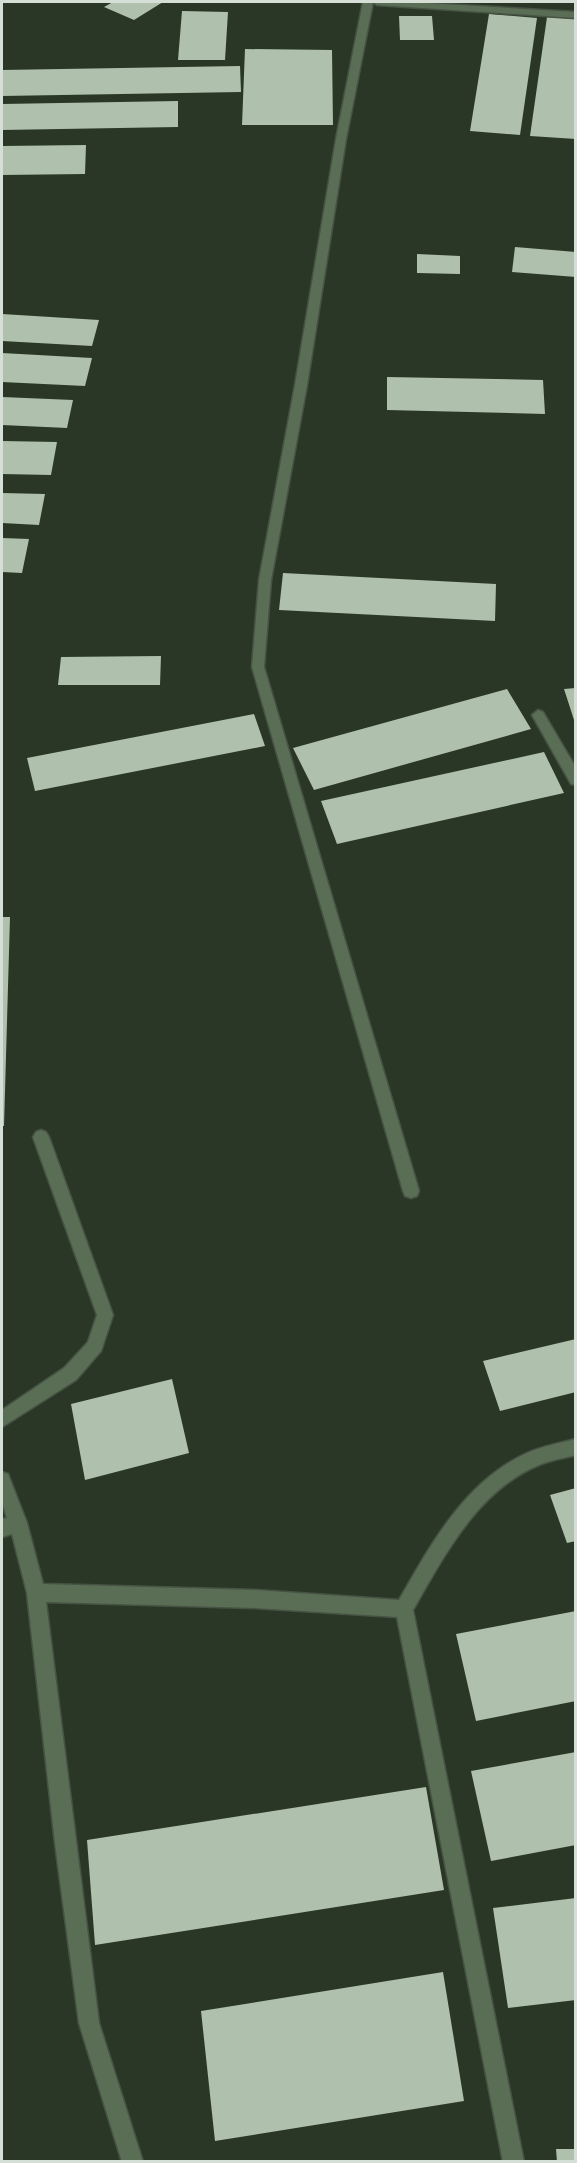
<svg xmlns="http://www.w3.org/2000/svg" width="577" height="2163" font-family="'Public Sans',sans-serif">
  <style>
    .building { fill: #afc0ac }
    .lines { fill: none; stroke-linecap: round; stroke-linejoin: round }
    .lane-casing { stroke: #465243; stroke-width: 3 }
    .lane { fill: #596e55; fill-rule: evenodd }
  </style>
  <rect width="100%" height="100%" fill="#2a3727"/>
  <path class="building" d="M113 2H163L134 20 104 7Z
    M182 11 228 12 225 60H178Z
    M489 14 537 18 520 135 470 131Z
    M399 16H432L434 40H400Z
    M547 17 576 19V139L530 136Z
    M245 49 332 50 333 125H242Z
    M240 66 241 92 2 96V70Z
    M178 101V127L2 130V104Z
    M86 145 85 174 2 175V146Z
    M515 247 576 252V277L512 272Z
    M417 254 460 256V274L417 273Z
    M2 314 99 320 92 346 2 341Z
    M2 353 92 358 85 386 2 382Z
    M387 377 543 380 545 414 387 410Z
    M2 397 73 400 67 428 2 425Z
    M2 441 57 442 51 475 2 474Z
    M2 493 45 494 39 525 2 523Z
    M2 538 29 539 22 573 2 572Z
    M283 573 496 584 495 621 279 610Z
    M161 656 160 685H58L61 657Z
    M576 688V723H575L564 689Z
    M507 689 531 729 314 790 293 748Z
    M254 714 265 746 35 791 27 758Z
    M544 752 564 793 337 844 321 801Z
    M2 917H10L4 1126H2Z
    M576 1339V1392L500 1411 483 1361Z
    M172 1379 189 1453 85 1480 71 1404Z
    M576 1488V1541L567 1543 550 1495Z
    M576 1611V1701L476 1721 456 1634Z
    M576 1752V1845L491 1861 471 1771Z
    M426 1787 444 1890 95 1945 87 1840Z
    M576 1898V2000L508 2008 493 1908Z
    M443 1972 464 2101 215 2141 201 2011Z
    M556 2149H576V2162H557Z"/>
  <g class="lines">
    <defs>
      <path id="lane" d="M363 2H411L576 12V18L377 5 373 2 346 139 307 385 271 580 264 667 419 1191 417 1196 411 1198 405 1196 403 1191 252 667 259 580 295 385 336 139Z
        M538 710 543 712 576 768V785L571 784 532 715Z
        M41 1130 46 1132 49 1137 113 1315 101 1351 76 1380 2 1427V1410L64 1368 88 1342 97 1315 33 1137 36 1132Z
        M576 1439V1455C564 1458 551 1460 539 1465 478 1490 444 1556 413 1610L524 2162H503L397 1617 255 1608 46 1602 99 2023 143 2162H122L79 2023 55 1843 27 1593 12 1534 2 1537V1519L7 1518 2 1502V1472L8 1474 27 1523 43 1584 255 1590 399 1600C431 1544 465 1481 527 1453 543 1446 559 1443 576 1439Z"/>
    </defs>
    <use href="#lane" class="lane-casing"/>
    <use href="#lane" class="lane"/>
  </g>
  <rect width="577" height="2163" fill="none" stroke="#d6dfd5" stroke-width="6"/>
</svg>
